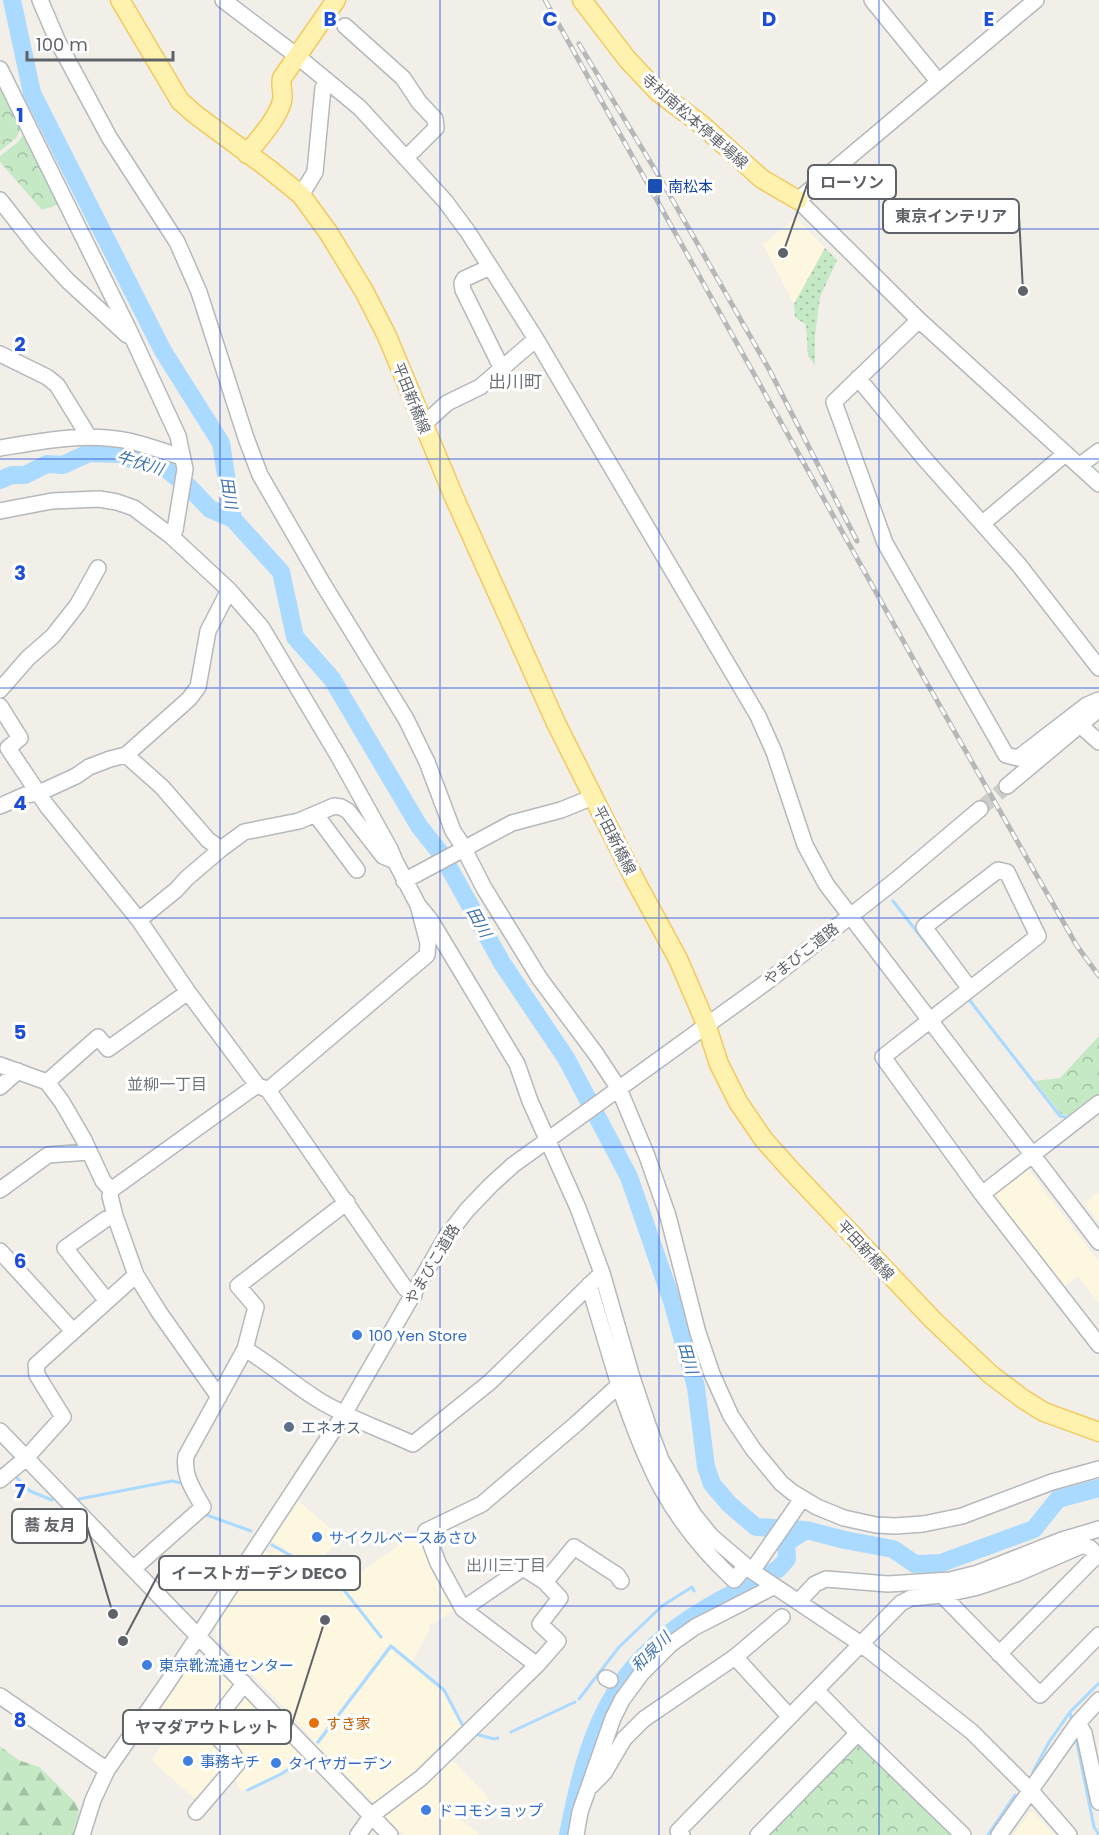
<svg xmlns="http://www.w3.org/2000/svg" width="1099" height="1835" font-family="Poppins,'Noto Sans JP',sans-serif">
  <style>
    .commercial { fill: #fef7e0 }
    .grass { fill: url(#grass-dots) }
    .forest { fill: url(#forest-firs) }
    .park { fill: url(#park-crowns) }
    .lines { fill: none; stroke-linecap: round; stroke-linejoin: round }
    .stream { stroke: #aadaff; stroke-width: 3 }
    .river { stroke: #aadaff; stroke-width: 18 }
    .minor-tunnel { stroke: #ccccc8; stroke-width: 15; stroke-dasharray: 15 8; stroke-linecap: butt }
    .minor-casing { stroke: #b5b8bc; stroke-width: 18 }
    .major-casing { stroke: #f2c960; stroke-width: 21 }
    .minor { stroke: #fff; stroke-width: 15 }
    .major { stroke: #fff2af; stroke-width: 18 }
    .rail-casing { stroke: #b6b7b8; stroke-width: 5 }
    .rail { stroke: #fff; stroke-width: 3; stroke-dasharray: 9; stroke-linecap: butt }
    .grid { fill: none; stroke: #1d4ed8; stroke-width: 1.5; stroke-opacity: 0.55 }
    .transit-dot { fill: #1a4fb4; stroke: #fff; stroke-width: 2 }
    .shop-dot { fill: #3f7fe0; stroke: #fff; stroke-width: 2 }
    .service-dot { fill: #5c6f8a; stroke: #fff; stroke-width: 2 }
    .food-dot { fill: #e8710a; stroke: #fff; stroke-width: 2 }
    .labels { text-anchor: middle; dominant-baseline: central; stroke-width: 6; stroke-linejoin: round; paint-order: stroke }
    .street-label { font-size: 15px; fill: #5f6368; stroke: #fff }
    .transit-label { font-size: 15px; fill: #164399; stroke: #fff; text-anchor: start }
    .shop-label { font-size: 15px; fill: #366cbe; stroke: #fff; text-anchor: start }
    .service-label { font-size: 15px; fill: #4e5e75; stroke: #fff; text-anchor: start }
    .food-label { font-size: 15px; fill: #c56008; stroke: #fff; text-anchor: start }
    .water-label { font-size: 16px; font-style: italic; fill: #4174aa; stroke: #fff }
    .neighbourhood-label { font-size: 16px; fill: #70757a; stroke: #fff }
    .quarter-label { font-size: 18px; fill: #70757a; stroke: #fff }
    .grid-label { font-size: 20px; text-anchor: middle; font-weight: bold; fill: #1d4ed8; stroke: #fff; stroke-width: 6; stroke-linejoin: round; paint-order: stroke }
    .leader { fill: none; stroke: #5f6368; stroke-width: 2 }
    .callout-dot { fill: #5f6368; stroke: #fff; stroke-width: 2 }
    .callout { fill: #fff; stroke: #5f6368; stroke-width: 2 }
    .callout-label { font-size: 16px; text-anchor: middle; font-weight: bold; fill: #5f6368 }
  </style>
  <defs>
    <pattern id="grass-dots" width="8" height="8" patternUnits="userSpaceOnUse" patternTransform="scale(1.5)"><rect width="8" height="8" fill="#c5e8c5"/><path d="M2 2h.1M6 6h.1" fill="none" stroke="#a3c0a4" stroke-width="1.8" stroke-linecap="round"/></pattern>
    <pattern id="forest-firs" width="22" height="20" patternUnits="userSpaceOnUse" patternTransform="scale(1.5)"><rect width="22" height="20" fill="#c5e8c5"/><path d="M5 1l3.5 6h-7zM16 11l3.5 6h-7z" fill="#a3c0a4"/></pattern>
    <pattern id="park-crowns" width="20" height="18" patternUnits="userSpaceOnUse" patternTransform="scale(1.5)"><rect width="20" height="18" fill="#c5e8c5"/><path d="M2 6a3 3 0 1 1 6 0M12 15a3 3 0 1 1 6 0" fill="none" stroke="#a3c0a4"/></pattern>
  </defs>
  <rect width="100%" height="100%" fill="#f1efe8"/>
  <path class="commercial" d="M796 218 825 248 794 304 763 244Z
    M1022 1168 1028 1169 1099 1262V1303L1078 1276 1061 1288 992 1198 993 1192Z
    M1099 1192V1222L1084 1203Z
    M298 1501 341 1537 319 1561 295 1555 271 1541Z
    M422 1530 458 1608 430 1625 429 1631 412 1661 390 1643 315 1742 284 1707 216 1638V1626L265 1551 271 1554 274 1548 290 1558 316 1564 331 1574 340 1586Z
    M391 1649 443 1692 464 1731 415 1779 375 1805 318 1746Z
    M206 1658 233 1685 234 1689 225 1698 209 1730 234 1764 200 1803 151 1760 175 1727 158 1712 194 1659Z
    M241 1694 304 1756 278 1775 240 1791 220 1734 233 1702Z
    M449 1757 489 1798 460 1819 480 1835H403L382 1813Z
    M1030 1812H1034L1054 1835H1013Z"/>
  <path class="grass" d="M825 248 837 260 820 297 815 336V365L808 356 806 325 795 317 794 304Z"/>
  <path class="forest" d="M0 1746 18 1760 39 1767 75 1802 79 1811 74 1835H0Z"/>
  <path class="park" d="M0 77 22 126 16 138 0 151Z
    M26 130 62 203 42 210 0 162V156L18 142Z
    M1099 1036V1094L1069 1116 1061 1114 1035 1081 1060 1078Z
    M856 1743H861L954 1835H767Z"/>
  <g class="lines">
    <path class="stream" d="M893 901 953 978
      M967 997 1060 1116 1069 1118
      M0 1470 5 1466
      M16 1477 30 1491 52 1500
      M79 1499 172 1481 181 1483 185 1487
      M204 1514 251 1531
      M272 1545 295 1558 325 1566 381 1637
      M703 1602 706 1609
      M579 1699 619 1647 662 1606 692 1587 694 1591
      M1070 1712 1072 1722
      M511 1732 575 1702
      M475 1734 494 1739 498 1738
      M1076 1738 1094 1827 1099 1835
      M318 1742 391 1646 444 1690 464 1728
      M1033 1772 1049 1742 1070 1712 1099 1683
      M248 1790 281 1774 304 1759
      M988 1835 1015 1795"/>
    <path class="river" d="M12 0 32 93 163 351 221 443 233 519 281 572 295 637 332 679 419 826 442 855 502 963 566 1058 629 1177 672 1301 696 1387 706 1467 712 1484 729 1504 756 1527 806 1530 845 1540 893 1549 915 1564 941 1563 1034 1529 1058 1499 1099 1488
      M0 480 12 475H25L47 464 63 465 89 453 121 454 133 460 166 469 189 487 210 509 233 519
      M568 1835C584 1753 603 1680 675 1629 707 1605 744 1588 778 1569L787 1559 786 1543 806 1530"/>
    <path class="minor-tunnel" d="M980 809 1007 786"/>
    <defs>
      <path id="minor" d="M40 0 58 42 109 137 177 242 199 292 246 438 260 475 323 584 406 719 427 762 453 831 461 843 484 888 540 979 596 1054 619 1089 647 1156 668 1216 698 1333 712 1374 731 1416 753 1449 781 1483 792 1492 817 1507 844 1518 876 1525 895 1526 923 1524 962 1516 1052 1482 1099 1469
        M223 0 297 56 360 108 445 201 468 232 536 339 758 716 774 752 805 845 826 884 1099 1242
        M872 0 938 81
        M1036 0 798 200 919 320 1099 484
        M345 26 403 78 419 102 435 119 436 128 407 157
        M0 69 128 328 178 436 185 469 175 530 171 536
        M301 195 315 172 323 88
        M0 200 36 246 68 281 127 335
        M490 267 464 279 462 283 463 290 502 369
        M919 320 834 402 885 543 1006 755 1018 758 1087 705 1099 700
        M0 354 47 377 57 385 89 437
        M858 378 923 457 1019 565 1099 668
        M423 425 447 403 480 387 536 339
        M0 448C43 441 85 432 129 441 147 445 165 452 182 457
        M1079 466 1099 451
        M0 511 52 501 99 499 117 502 134 508 171 536 229 590 262 628 340 759 390 849 395 861
        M983 523 1065 454
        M0 690 28 658 53 636 78 604 98 568
        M0 706 20 738 8 748 47 806 139 920 188 992 257 1085 268 1090 405 1288 414 1295
        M1080 725 1099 742
        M126 755 162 787 208 840 221 849
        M1007 786 1099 709
        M0 806 25 795 39 793 76 776 89 767 110 759 126 755 189 699 198 687 208 631 229 590
        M316 815 357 870
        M404 881 512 823 561 810 593 797
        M418 905 431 921 517 1064 530 1101 578 1208 602 1273 631 1374 649 1428 661 1460 694 1515 711 1536 752 1571 861 1644 972 1732 1031 1791 1069 1835
        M139 920 176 890 187 878 221 849 244 832 299 821 334 806 341 807 348 811 383 856 395 861 418 905 428 943 427 955 268 1090
        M970 989 924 927 998 870 1007 872 1038 936 883 1057 982 1194 1099 1345
        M0 1065 47 1082 62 1102 84 1140 103 1181 111 1190
        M47 1082 98 1037 108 1049 188 992
        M0 1087 18 1071
        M0 1190 48 1155 89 1152
        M982 1194 1099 1103
        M0 1251 73 1331
        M589 1285 619 1385
        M107 1301 65 1248 106 1219 115 1216
        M245 1349C270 1364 292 1383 317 1399 347 1418 381 1429 413 1444L490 1382 602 1273
        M219 1397 159 1312 136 1275 115 1216 110 1196 111 1190 257 1085
        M0 1431 390 1835
        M0 1480 26 1458 63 1417 37 1375 36 1365 136 1275
        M133 1569 203 1507C193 1489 183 1476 186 1456L245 1349 256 1307 238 1286 347 1202
        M752 1571 802 1499
        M545 1582 574 1547 617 1575 621 1581
        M942 1595 1040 1695 1099 1635
        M798 1602 815 1584 826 1579 888 1584 950 1580 978 1573 1062 1540 1099 1529
        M999 1654 1097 1555
        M735 1657 789 1716
        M537 1665 463 1609 438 1563 426 1531 482 1504 576 1424 619 1385C647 1467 669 1519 734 1580L746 1566
        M606 1678 610 1680
        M816 1690 858 1733
        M0 1696 107 1770
        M1078 1723 1084 1733 1099 1802
        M591 1786 604 1773 624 1739 644 1719 735 1657 782 1617
        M196 1812 237 1764C236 1755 228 1748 221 1741 205 1722 235 1700 244 1683
        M82 1835 93 1800 107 1770 168 1682 344 1414 446 1237 467 1210 491 1185 513 1165 768 981 896 880 980 809
        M358 1835 372 1815 421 1778 537 1665 558 1641 540 1624 560 1598 545 1582 523 1568 463 1609
        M576 1835 580 1812 613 1718 622 1700 641 1674 671 1644 695 1627 773 1587
        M682 1835 678 1831 901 1603 911 1598 942 1595 978 1587 1016 1574 1083 1545 1090 1548 1099 1557
        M758 1835 858 1733 963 1835
        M999 1835 1078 1723 1099 1700"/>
      <path id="major" d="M120 0 180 101 196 115 269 169 301 195 328 232 364 291 387 336 454 497 556 723 635 880 678 959 706 1024 719 1064 738 1102 764 1140 789 1168 933 1320 990 1374 1023 1399 1044 1412 1099 1432
        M582 0 627 59 658 92 702 125 762 179 798 200
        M247 154C259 138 277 120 282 101 284 94 280 86 282 78L336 0"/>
    </defs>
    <use href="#minor" class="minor-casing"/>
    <use href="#major" class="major-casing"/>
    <use href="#minor" class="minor"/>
    <use href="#major" class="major"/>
    <defs>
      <path id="rail" d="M545 0 920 671 1077 946 1099 976
        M579 44 660 178 770 371 857 541"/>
    </defs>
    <use href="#rail" class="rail-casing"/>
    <use href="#rail" class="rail"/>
  </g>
  <path class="grid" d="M220 0V1835M440 0V1835M659 0V1835M879 0V1835M0 229H1099M0 459H1099M0 688H1099M0 918H1099M0 1147H1099M0 1376H1099M0 1606H1099"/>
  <rect class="transit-dot" x="647" y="178" width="16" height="16" rx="3"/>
  <g class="shop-dot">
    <circle cx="357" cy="1335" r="6"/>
    <circle cx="317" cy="1537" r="6"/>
    <circle cx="147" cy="1665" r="6"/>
    <circle cx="188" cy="1761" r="6"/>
    <circle cx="276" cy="1763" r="6"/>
    <circle cx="426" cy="1810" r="6"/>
  </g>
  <circle class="service-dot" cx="289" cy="1427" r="6"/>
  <circle class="food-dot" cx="314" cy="1723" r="6"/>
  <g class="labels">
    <g class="street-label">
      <text transform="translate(695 121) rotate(41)">寺村南松本停車場線</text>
      <text transform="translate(412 398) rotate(68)">平田新橋線</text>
      <text transform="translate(615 840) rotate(63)">平田新橋線</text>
      <text transform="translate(801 954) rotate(-38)">やまびこ道路</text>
      <text transform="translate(866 1250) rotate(47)">平田新橋線</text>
      <text transform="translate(432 1264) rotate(-59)">やまびこ道路</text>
    </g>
    <g class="transit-label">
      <text x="668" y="186">南松本</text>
    </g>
    <g class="shop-label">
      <text x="369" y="1335">100 Yen Store</text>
      <text x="329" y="1537">サイクルベースあさひ</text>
      <text x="159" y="1665">東京靴流通センター</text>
      <text x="200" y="1761">事務キチ</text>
      <text x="288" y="1763">タイヤガーデン</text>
      <text x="438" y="1810">ドコモショップ</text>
    </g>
    <g class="service-label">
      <text x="301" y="1427">エネオス</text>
    </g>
    <g class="food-label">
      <text x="326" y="1723">すき家</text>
    </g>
    <g class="water-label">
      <text transform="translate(140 463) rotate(17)">牛伏川</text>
      <text transform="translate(229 493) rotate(81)">田川</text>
      <text transform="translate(479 922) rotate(61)">田川</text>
      <text transform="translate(688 1358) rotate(74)">田川</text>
      <text transform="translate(651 1652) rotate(-45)">和泉川</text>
    </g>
    <g class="neighbourhood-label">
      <text x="167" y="1084">並柳一丁目</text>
      <text x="506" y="1565">出川三丁目</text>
    </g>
    <g class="quarter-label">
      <text x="515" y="381">出川町</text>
    </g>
  </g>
  <g class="grid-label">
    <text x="330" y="26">B</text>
    <text x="550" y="26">C</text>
    <text x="769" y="26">D</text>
    <text x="989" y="26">E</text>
    <text x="20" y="122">1</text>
    <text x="20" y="351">2</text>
    <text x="20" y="580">3</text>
    <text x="20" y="810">4</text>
    <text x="20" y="1039">5</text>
    <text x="20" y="1268">6</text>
    <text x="20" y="1498">7</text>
    <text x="20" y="1727">8</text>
  </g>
  <path class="leader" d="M783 253L808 182M1023 291L1019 216M113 1614L87 1526M123 1641L159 1573M325 1620L291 1727"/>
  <g class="callout-dot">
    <circle cx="783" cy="253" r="6"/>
    <circle cx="1023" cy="291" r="6"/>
    <circle cx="113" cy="1614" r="6"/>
    <circle cx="123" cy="1641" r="6"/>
    <circle cx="325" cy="1620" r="6"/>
  </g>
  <g class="callout">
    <rect x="808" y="165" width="88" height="34" rx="6"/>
    <rect x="883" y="199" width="136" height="34" rx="6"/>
    <rect x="12" y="1509" width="75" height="34" rx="6"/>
    <rect x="159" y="1556" width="201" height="34" rx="6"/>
    <rect x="123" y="1710" width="168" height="34" rx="6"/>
  </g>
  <g class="callout-label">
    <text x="852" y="188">ローソン</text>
    <text x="951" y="222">東京インテリア</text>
    <text x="50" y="1531">蕎 友月</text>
    <text x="259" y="1579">イーストガーデン DECO</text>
    <text x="207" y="1733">ヤマダアウトレット</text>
  </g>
  <path d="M27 51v9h146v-9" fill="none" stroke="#5f6368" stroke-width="3"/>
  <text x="36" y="51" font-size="18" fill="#5f6368" stroke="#ffffff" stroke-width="4.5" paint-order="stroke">100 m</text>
</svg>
